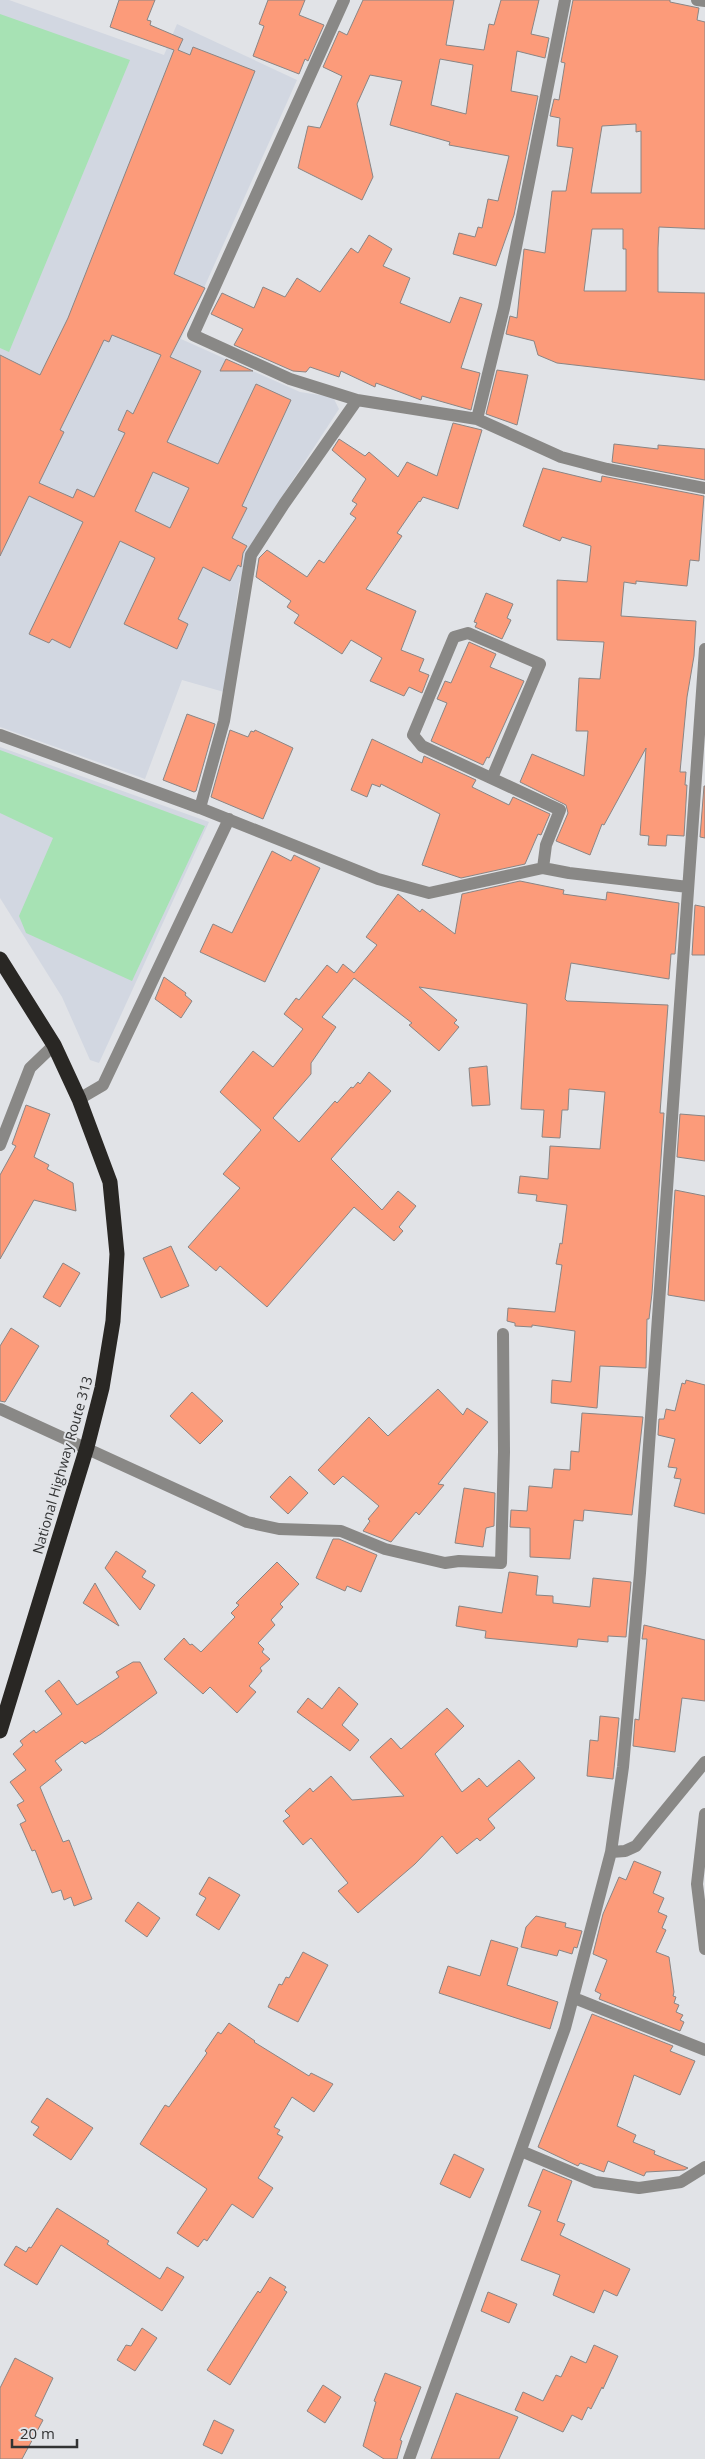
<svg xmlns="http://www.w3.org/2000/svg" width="705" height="2459" font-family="'Open Sans',sans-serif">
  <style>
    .built { fill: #d2d7e1 }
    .green { fill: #a7e2b4 }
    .building { fill: #fc9b7a; stroke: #8a8584; fill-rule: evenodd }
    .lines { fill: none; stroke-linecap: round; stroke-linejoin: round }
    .minor { stroke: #898886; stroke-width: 12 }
    .highway { stroke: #292724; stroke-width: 15 }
    .labels { text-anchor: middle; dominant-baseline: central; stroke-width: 4; stroke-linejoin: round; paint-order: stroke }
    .street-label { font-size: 14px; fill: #323334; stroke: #e1e3e7 }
  </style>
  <rect width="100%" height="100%" fill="#e1e3e7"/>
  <path class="built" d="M0 0H9L164 55 177 24 297 80 181 339 300 392 333 397 339 409 264 524 239 584 224 692 182 680 145 779 0 727Z
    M0 747 209 822 99 1063 90 1060 62 997 0 898Z"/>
  <path class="green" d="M0 14 130 60 9 352 0 348Z
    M0 750 205 826 132 981 26 933 19 916 53 838 0 813Z"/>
  <path class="building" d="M119 0H155L147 20 151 21 150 25 183 39 178 50 190 55 193 47 255 71 174 274 205 288 170 357 201 371 167 442 218 464 256 384 291 400 242 506 247 508 232 538 247 546 243 553 241 567 238 565 230 581 203 567 178 619 188 624 177 649 124 624 155 558 120 541 70 648 52 639 49 643 29 634 83 522 29 496 0 556V355L40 375 68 318 174 50 110 27ZM112 335 161 355 133 414 127 410 118 430 125 433 94 497 77 489 73 498 39 483 64 432 60 430 92 365 104 340 109 342ZM153 472 189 488 170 528 135 511Z
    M268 0H305L299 15 324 25 308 61 305 59 299 74 253 56 264 26 259 24Z
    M363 0H454L446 45 484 50 489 24 494 25 501 0H539L531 34 549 38 545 58 517 51 511 91 538 96 514 215 496 266 453 254 459 233 475 237 478 227 482 228 488 199 498 201 509 156 449 145 450 142 390 125 402 81 370 75 357 104 373 177 362 200 298 168 308 126 320 128 342 76 323 67 339 31 347 35ZM440 59 473 65 466 114 431 105Z
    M573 0H670V2L699 8 697 20 705 22V229L659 227 658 248V292L705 293V380L557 363 538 355 534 341 506 334 510 316 517 318 524 249 545 253 552 191H566L573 148 557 146 560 118 550 116 554 99 559 100 565 63 561 62ZM636 124V132L641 131V193H591L602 126ZM592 229H623V249H626V291H584Z
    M369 235 392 249 383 266 410 278 400 303 450 323 460 297 482 304 461 368 480 373 471 410 422 396 421 400 376 383 375 387 341 371 339 377 310 367 306 372 293 371 234 345 243 329 211 314 222 293 254 308 263 287 285 297 297 278 320 292 351 248 358 253Z
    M226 359 253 371H220Z
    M497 370 528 375 517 425 486 414Z
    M453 423 482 430 458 509 423 497 420 502 419 501 397 533 402 536 366 589 416 611 401 650 424 659 419 671 429 675 422 693 409 687 404 696 370 681 382 658 351 640 342 654 294 623 299 615 287 607 291 601 256 577 259 558 267 550 307 577 319 560 324 563 356 518 350 514 357 504 352 501 366 479 332 450 339 439 365 456 369 452 398 477 407 462 437 476Z
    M614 444 658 449V445L705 449V480L612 462Z
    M543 468 601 482 602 476 704 496 699 561 690 560 687 586 636 581V584L624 582 621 616 696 621 694 656 687 697 680 772H686L685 785H687L684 836 667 835 666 846 648 845 649 836 640 835 646 748 604 825 602 824 590 855 556 841 568 813 566 805 520 782 532 754 584 776 588 731H576L579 678 600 679 604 642 557 640V580L587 582 591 546 562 537 560 541 523 526Z
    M486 593 513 604 507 618 511 620 502 639 475 627 477 623 474 622Z
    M469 642 496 654 490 667 524 681 489 758 487 757 483 765 431 741 447 703 437 699 445 681 451 683Z
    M187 714 215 724 196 791 194 792 163 780Z
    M230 730 248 737 251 731 254 732 255 730 293 748 263 819 211 797Z
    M372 739 422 763 424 756 476 780 472 787 509 805 513 797 550 814 541 835 538 834 525 864 461 878 422 865 440 814 381 784 380 787 372 784 367 797 351 790Z
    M704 786H705V838L700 837Z
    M272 851 291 861 294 855 320 868 265 982 200 952 213 924 232 933Z
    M520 881 564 890 563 894 606 900 607 892 679 903 675 954H671L669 979 571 963 565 999 567 1001 668 1005 660 1113H664L652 1293 649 1319H647L646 1368 600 1366 597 1408 551 1403 552 1380 571 1382 575 1331 532 1325V1327L515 1326V1323L507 1321 508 1308 555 1312 562 1265 556 1264 560 1243 562 1244 567 1205 536 1201 537 1195 518 1193 520 1176 548 1179 550 1146 600 1149 605 1092 569 1089 568 1110H562L560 1138 542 1137 544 1110 521 1109 527 1004 419 987 457 1020 454 1023 459 1027 439 1051 409 1025 412 1023 354 978 322 1017 336 1027 311 1063V1074L273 1118 299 1142 335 1101 337 1103 351 1087 353 1088 358 1082 360 1084 369 1072 391 1091 331 1159 382 1210 398 1191 416 1206 399 1227 403 1231 394 1241 354 1207 267 1307 220 1266 216 1271 188 1247 240 1188 223 1174 261 1130 220 1092 253 1051 273 1067 303 1029 284 1014 296 998 299 1000 327 965 337 973 343 964 354 973 377 945 366 937 398 894 420 912 422 909 455 934 462 894Z
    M695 905 705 907V955H692Z
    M164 977 186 993 185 995 192 1001 181 1018 155 999Z
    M487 1066 490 1105 472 1106 469 1068Z
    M26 1105 50 1114 34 1157 49 1165 47 1169 73 1183 76 1211 34 1200 0 1259V1175L16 1146 12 1144Z
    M680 1114 705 1116V1161L677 1157Z
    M675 1190 705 1196V1301L668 1295Z
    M171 1246 189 1286 161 1298 143 1258Z
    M63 1263 80 1273 60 1307 43 1297Z
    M11 1328 39 1346 5 1402 0 1401V1346Z
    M686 1380 705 1385V1514L674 1506 681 1479 674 1478 677 1468 668 1467 675 1439 658 1435 659 1419H664L666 1409 675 1411 682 1383 685 1384Z
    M438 1389 463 1415 467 1408 488 1422 438 1484 444 1485 419 1515 416 1512 391 1542 363 1531 370 1521 368 1519 379 1506 343 1476 334 1485 318 1470 369 1417 388 1436Z
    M192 1392 223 1421 200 1444 170 1416Z
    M582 1413 643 1417 632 1515 584 1510 583 1521 574 1520 570 1559 530 1557V1528L510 1527 511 1510 527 1511 529 1486 552 1488 554 1469 570 1470 571 1451 579 1452Z
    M290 1476 308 1493 288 1514 270 1497Z
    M464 1488 495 1493 494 1526 486 1528 483 1547 455 1543Z
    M333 1539H339L377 1555 361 1592 347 1586 345 1591 316 1578Z
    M116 1551 146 1571 142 1577 155 1585 140 1610 105 1568Z
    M277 1562 299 1584 280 1604 283 1607 271 1620 275 1625 258 1643 264 1649 262 1652 270 1659 260 1668 262 1671 249 1686 256 1692 237 1713 210 1687 203 1694 164 1659 184 1638 190 1645 192 1644 201 1652 235 1617 231 1613 239 1605 236 1603Z
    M509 1572 538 1576 536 1595 553 1596V1603L590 1607 593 1578 631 1582 626 1637 608 1636V1642L578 1639 577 1647 485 1638 486 1631 456 1626 459 1606 502 1613Z
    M95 1583 119 1626 83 1603Z
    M644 1625 705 1640V1701L682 1698 675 1752 633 1746 635 1719 639 1720 647 1639H642Z
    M133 1662H140L157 1693 101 1734 85 1744 82 1741 55 1761 62 1770 40 1787 63 1842 69 1840 92 1899 74 1906 71 1897 64 1900 61 1890 52 1893 35 1850 32 1851 20 1824 26 1821 17 1805 24 1801 10 1782 26 1770 13 1754 23 1745 20 1741 34 1730 36 1733 62 1714 45 1691 59 1680 77 1705 119 1677 116 1672Z
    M339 1687 358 1704 342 1725 359 1740 350 1751 297 1712 308 1698 322 1709Z
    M447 1708 464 1726 435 1754 462 1792 479 1778 487 1787 519 1760 535 1778 488 1819 495 1828 480 1841 477 1838 457 1854 442 1836 415 1864 358 1913 338 1891 348 1883 311 1838 303 1845 283 1821 290 1816 285 1811 310 1788 313 1792 331 1776 352 1800 404 1796 370 1757 391 1738 401 1749Z
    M600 1716 619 1718 613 1779 587 1776 590 1740 598 1741Z
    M634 1861 661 1872 653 1893 664 1898 658 1912 667 1916 662 1928 666 1930 656 1952 669 1957 674 1992 673 1996 676 1997 674 2003 679 2005 676 2012 683 2015 680 2020 684 2022 680 2031 599 1999 601 1994 595 1991 607 1960 593 1954 603 1914 619 1877 626 1880Z
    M209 1877 240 1895 219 1930 196 1915 206 1898 199 1894Z
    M138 1902 160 1918 147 1937 125 1921Z
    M536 1916 566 1923 565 1927 582 1931 577 1948 574 1947 572 1954 559 1950 557 1956 521 1947 526 1927Z
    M491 1940 518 1948 507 1985 558 2002 550 2029 439 1993 448 1966 480 1976Z
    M303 1952 328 1965 298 2022 268 2007 279 1984 282 1985 286 1977 289 1978Z
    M592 2014 673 2046 670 2051 695 2061 680 2095 634 2075 617 2126 636 2135 633 2142 655 2151 654 2154 688 2168 684 2170 646 2172 644 2176 608 2161 604 2172 580 2163 578 2166 538 2147Z
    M229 2023 255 2041 254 2042 309 2076 311 2073 333 2084 314 2112 292 2097 274 2127 280 2130 277 2134 283 2137 258 2178 273 2188 253 2218 232 2204 207 2241 204 2239 198 2247 177 2233 207 2189 140 2144 165 2105 169 2107 207 2053 205 2051 218 2032 221 2034Z
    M47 2098 93 2128 71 2160 33 2135 39 2127 31 2122Z
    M454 2154 484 2169 470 2198 440 2184Z
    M543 2169 572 2181 557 2221 565 2224 560 2235 630 2269 617 2296 604 2290 594 2313 553 2295 560 2275 521 2260 541 2211 528 2206Z
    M57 2208 109 2241 107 2244 160 2279 167 2267 184 2277 162 2311 61 2245 37 2285 4 2265 16 2246 26 2252 29 2247 31 2248Z
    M270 2277 286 2287 284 2290 287 2292 230 2385 207 2370 248 2306 258 2291 260 2293Z
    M488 2292 517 2304 509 2323 481 2311Z
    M142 2328 157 2338 135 2371 117 2360 126 2345 131 2346Z
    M594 2345 618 2356 603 2389 602 2387 591 2409 588 2407 582 2420 572 2415 563 2432 515 2410 523 2392 543 2401 556 2375 561 2377 571 2356 586 2363Z
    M15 2358 53 2378 35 2416 43 2420 42 2422 22 2459H0V2388Z
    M385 2373 421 2387 400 2440 402 2441 397 2459H384L363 2446 376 2402 374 2401Z
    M323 2385 341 2397 325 2423 307 2411Z
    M456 2393 518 2417 499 2459H431Z
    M214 2420 234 2430 222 2454 203 2445Z"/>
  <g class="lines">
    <path class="minor" d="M344 0 193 335 290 379 357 400 477 419 561 457 607 469 705 488
      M697 0 705 1
      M477 419 504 308 565 0
      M0 735 200 808 378 879 429 893 543 868 569 873 688 887
      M492 778 540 664 468 633 454 637 413 735 422 746 560 810 546 845 543 868
      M200 808 224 721 251 555 284 504 357 400
      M79 1099 103 1085 229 819
      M0 1145 30 1068 54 1045
      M0 1409 247 1522 279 1529 341 1531 385 1549 445 1563 459 1561 501 1563 504 1452 503 1334
      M705 1814 697 1884 705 1949
      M611 1852 625 1851 636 1846 705 1762
      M574 1998 705 2050
      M521 2151 595 2182 639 2188 681 2182 705 2167
      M409 2459 565 2028 611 1852 623 1767 640 1573 705 649"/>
    <path class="highway" d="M0 959 54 1045 79 1099 110 1182 117 1254 113 1321 102 1388 87 1447 0 1731"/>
  </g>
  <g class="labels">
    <g class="street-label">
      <text transform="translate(62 1465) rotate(-74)">National Highway Route 313</text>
    </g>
  </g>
  <path d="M12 2439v8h65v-8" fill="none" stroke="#323334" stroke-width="2.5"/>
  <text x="20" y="2439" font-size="15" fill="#323334" stroke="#e1e3e7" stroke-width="4" paint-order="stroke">20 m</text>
</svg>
